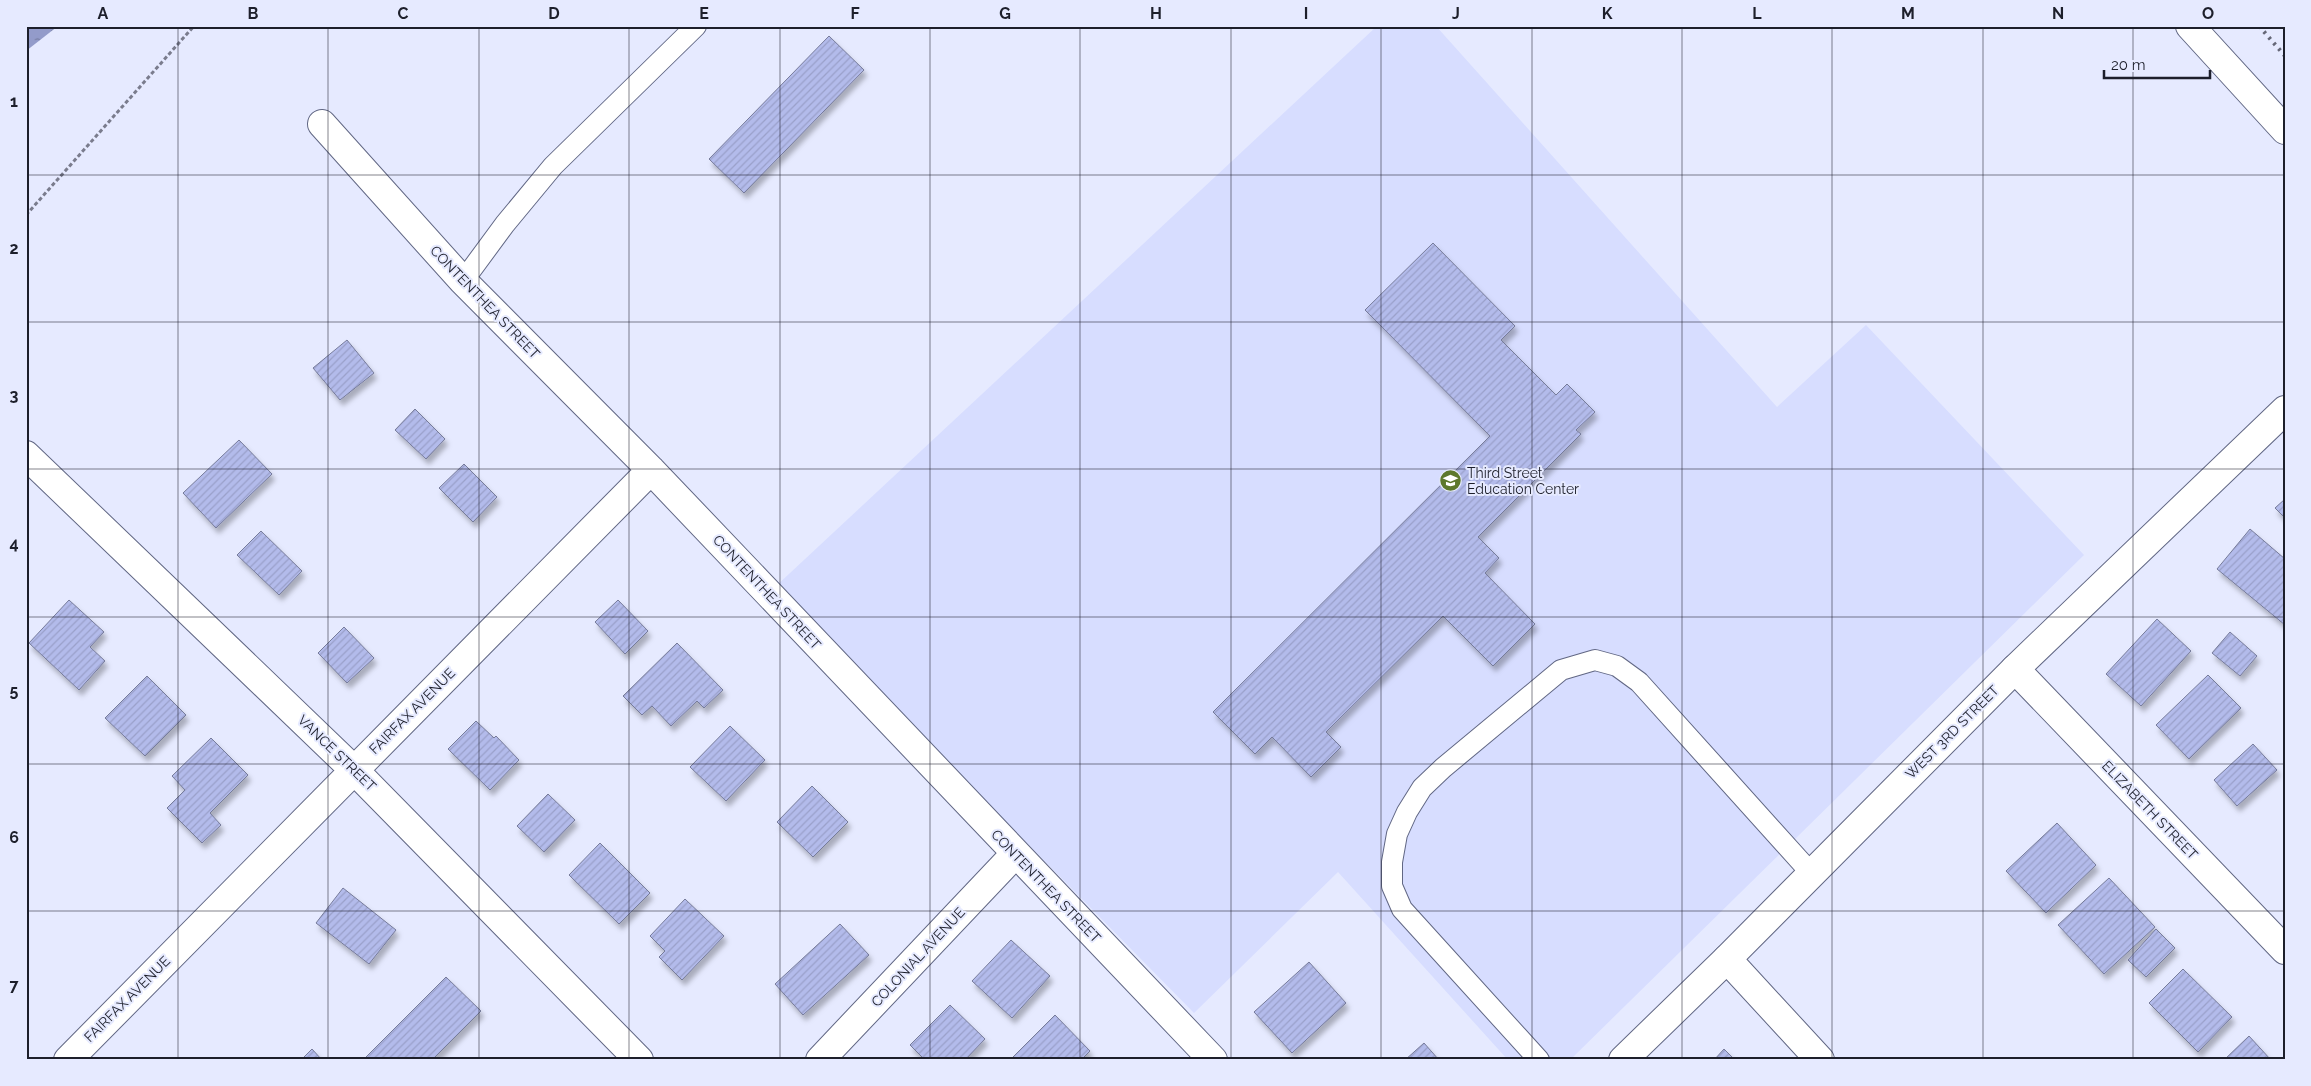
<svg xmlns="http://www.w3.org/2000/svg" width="2311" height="1086" font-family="Raleway,sans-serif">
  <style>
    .built { fill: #d7ddff }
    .water { fill: url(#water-ripples) }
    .building { fill: url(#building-hatch); stroke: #767b9a; filter: url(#shadow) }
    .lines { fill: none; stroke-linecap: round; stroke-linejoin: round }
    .service-casing { stroke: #616784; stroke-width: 22 }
    .minor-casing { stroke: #616784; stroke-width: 30 }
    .tertiary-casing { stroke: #616784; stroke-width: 30 }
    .path { stroke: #7a7c8d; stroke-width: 3; stroke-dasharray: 4 2.5; stroke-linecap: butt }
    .service { stroke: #fff; stroke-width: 20 }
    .minor { stroke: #fff; stroke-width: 28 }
    .tertiary { stroke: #fff; stroke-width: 28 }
    .rail { stroke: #656777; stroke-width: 4; stroke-dasharray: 2.5 5; stroke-linecap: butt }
    .grid { fill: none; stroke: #1d1f2b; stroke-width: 1; stroke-opacity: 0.55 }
    .labels { text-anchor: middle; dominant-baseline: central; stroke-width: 4; stroke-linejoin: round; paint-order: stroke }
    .street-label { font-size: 14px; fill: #1d1f2b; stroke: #e6eaff }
    .poi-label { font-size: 14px; fill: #1d1f2b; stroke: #e6eaff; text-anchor: start }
    .neatline { fill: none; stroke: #1d1f2b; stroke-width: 2 }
    .grid-label { font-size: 16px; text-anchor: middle; font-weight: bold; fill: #1d1f2b }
  </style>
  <defs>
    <pattern id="water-ripples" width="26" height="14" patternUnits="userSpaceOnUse" patternTransform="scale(1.25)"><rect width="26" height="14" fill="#939bca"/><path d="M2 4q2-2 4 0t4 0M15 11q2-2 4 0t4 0" fill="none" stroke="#777ea4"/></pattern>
    <pattern id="building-hatch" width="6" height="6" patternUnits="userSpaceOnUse" patternTransform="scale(1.25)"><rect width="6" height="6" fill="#b3bbeb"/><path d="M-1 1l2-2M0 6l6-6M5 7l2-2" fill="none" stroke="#9aa0ca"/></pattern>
    <filter id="shadow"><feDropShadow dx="3" dy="5.5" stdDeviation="2.5" flood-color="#0004"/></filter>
  </defs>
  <rect width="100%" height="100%" fill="#e6eaff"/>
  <path class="built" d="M1377 26H1436L1777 407 1866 325 2084 555 1570 1060H1508L1338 872 1194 1013 775 587Z"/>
  <path class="water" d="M26 26H58L26 51Z"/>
  <path class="building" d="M829 36 864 70 744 193 709 159Z
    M1433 243 1515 326 1501 340 1556 395 1567 384 1595 412 1576 430 1581 434 1478 537 1499 558 1485 573 1535 624 1493 666 1443 616 1326 732 1341 747 1311 777 1272 737 1255 754 1213 712 1490 436 1365 310Z
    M347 340 374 373 340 400 313 368Z
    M415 409 445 439 426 459 395 430Z
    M239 440 272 474 216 528 183 493Z
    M464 464 497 497 473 522 439 488Z
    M2285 499V518L2275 508Z
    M2250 529 2285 559V625L2217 569Z
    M261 531 302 571 279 595 237 555Z
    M69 600 104 632 90 647 105 661 79 690 29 643Z
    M618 600 648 631 625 654 595 622Z
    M2157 619 2191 651 2141 706 2106 674Z
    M344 627 374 658 347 683 318 653Z
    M2230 632 2257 656 2240 676 2212 653Z
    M677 643 723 690 704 708 697 701 671 726 652 706 642 715 623 696Z
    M2208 675 2241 708 2189 759 2156 725Z
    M147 676 186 715 145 756 105 718Z
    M476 721 494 738 496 736 519 760 490 790 448 749Z
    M730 726 765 760 726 801 690 767Z
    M211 738 248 775 210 813 221 825 202 843 167 808 185 790 172 776Z
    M2253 744 2277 770 2237 806 2214 780Z
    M812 786 848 822 813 857 777 822Z
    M548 794 575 820 544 852 517 826Z
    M2057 823 2096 865 2046 913 2006 871Z
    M600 843 650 893 619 924 569 875Z
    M2109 878 2155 927 2104 974 2058 925Z
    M343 888 396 930 369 964 316 923Z
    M685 899 724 936 682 980 659 957 665 951 650 936Z
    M840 924 869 955 803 1015 775 984Z
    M2156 929 2175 948 2146 977 2128 960Z
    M1011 940 1050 976 1012 1018 972 981Z
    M1309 962 1346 1003 1292 1053 1254 1012Z
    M2183 969 2232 1017 2198 1052 2149 1003Z
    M446 977 481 1011 432 1060H369L366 1057Z
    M950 1005 985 1039 965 1060H925L910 1045Z
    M1055 1015 1090 1051 1081 1060H1010Z
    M2249 1036 2271 1060H2224Z
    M1424 1043 1439 1060H1405Z
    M312 1049 322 1060H301Z
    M1724 1049 1735 1060H1714Z"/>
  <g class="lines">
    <defs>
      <path id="service" d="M463 281 505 224 553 166 696 26
        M1539 1060 1402 909 1392 886V862L1397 834 1407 812 1422 788 1443 768 1561 670 1595 660 1617 666 1639 682 1811 873"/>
      <path id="minor" d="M2190 26 2285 130
        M322 124 463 281 651 470 1213 1060
        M26 455 354 770 639 1060
        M2015 669 2285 950
        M1727 959 1820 1060
        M68 1060 651 470
        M820 1060 1015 854"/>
      <path id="tertiary" d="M1623 1060 1727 959 2015 669 2285 410"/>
    </defs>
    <use href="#service" class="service-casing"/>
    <use href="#minor" class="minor-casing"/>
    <use href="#tertiary" class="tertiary-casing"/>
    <path class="path" d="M26 215 194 26"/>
    <use href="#service" class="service"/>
    <use href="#minor" class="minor"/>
    <use href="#tertiary" class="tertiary"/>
    <path class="rail" d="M2259 26 2285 56"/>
  </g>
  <path class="grid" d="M178 26V1060M328 26V1060M479 26V1060M629 26V1060M780 26V1060M930 26V1060M1080 26V1060M1231 26V1060M1381 26V1060M1532 26V1060M1682 26V1060M1832 26V1060M1983 26V1060M2133 26V1060M26 175H2285M26 322H2285M26 469H2285M26 617H2285M26 764H2285M26 911H2285"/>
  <defs>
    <symbol id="school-disc" viewBox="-11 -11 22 22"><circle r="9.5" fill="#5d782d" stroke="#e6eaff"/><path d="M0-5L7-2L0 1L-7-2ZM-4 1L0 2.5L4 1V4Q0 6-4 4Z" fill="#fff"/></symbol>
  </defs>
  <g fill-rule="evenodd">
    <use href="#school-disc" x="1438" y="468" width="25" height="25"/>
  </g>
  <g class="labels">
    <g class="street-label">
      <text transform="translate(485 302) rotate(46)">CONTENTHEA STREET</text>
      <text transform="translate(767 592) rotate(47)">CONTENTHEA STREET</text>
      <text transform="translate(412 711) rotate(-45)">FAIRFAX AVENUE</text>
      <text transform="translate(1952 732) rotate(-45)">WEST 3RD STREET</text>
      <text transform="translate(337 753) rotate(44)">VANCE STREET</text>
      <text transform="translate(2150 810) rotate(46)">ELIZABETH STREET</text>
      <text transform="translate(1046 886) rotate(46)">CONTENTHEA STREET</text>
      <text transform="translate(918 957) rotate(-47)">COLONIAL AVENUE</text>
      <text transform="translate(127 999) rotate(-45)">FAIRFAX AVENUE</text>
    </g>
    <g class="poi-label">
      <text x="1467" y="473">Third Street<tspan x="1467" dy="16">Education Center</tspan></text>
    </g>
  </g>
  <rect width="2311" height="1086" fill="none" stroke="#e6eaff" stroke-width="55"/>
  <path d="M2104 70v8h106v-8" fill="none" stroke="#1d1f2b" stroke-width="2.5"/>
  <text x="2111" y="70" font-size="15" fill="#1d1f2b" stroke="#e6eaff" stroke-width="4" paint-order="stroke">20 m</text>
  <rect x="28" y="28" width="2256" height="1030" class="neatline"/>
  <g class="grid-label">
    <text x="103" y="19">A</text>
    <text x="253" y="19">B</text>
    <text x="403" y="19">C</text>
    <text x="554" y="19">D</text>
    <text x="704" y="19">E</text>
    <text x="855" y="19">F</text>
    <text x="1005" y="19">G</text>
    <text x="1156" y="19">H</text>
    <text x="1306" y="19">I</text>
    <text x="1456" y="19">J</text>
    <text x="1607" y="19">K</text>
    <text x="1757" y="19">L</text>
    <text x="1908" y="19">M</text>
    <text x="2058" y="19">N</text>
    <text x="2208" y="19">O</text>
    <text x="14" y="107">1</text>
    <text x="14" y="254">2</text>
    <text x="14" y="401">3</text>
    <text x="14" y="549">4</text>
    <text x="14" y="696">5</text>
    <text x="14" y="843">6</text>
    <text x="14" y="991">7</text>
  </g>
</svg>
